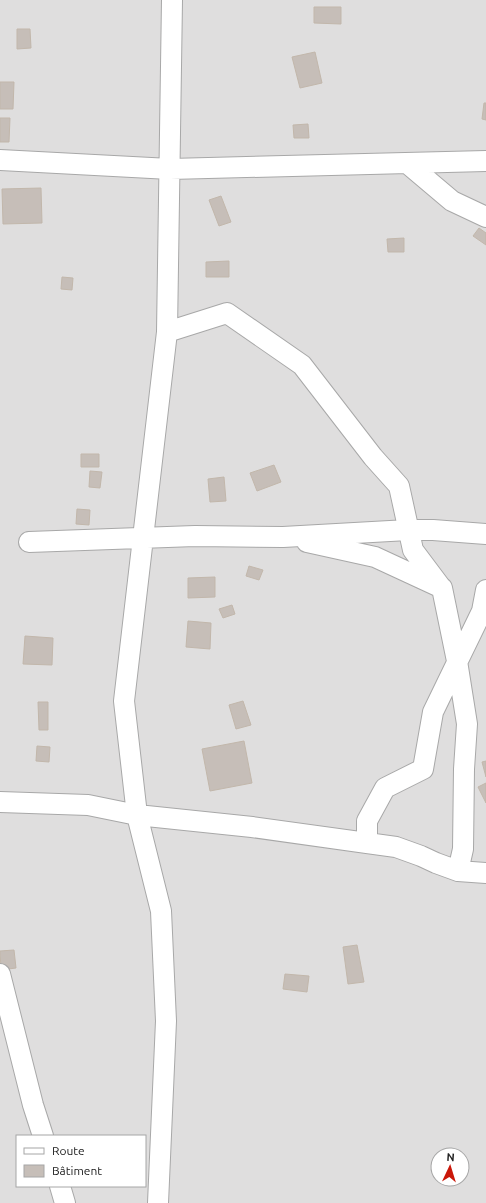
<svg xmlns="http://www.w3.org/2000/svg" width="486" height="1203" font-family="Ubuntu,sans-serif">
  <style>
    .residential { fill: #dfdede; fill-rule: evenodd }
    .building { fill: #c6beb8; stroke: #c2b7ab }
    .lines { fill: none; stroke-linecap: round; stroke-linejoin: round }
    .minor-casing { stroke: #a8a8a8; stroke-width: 22 }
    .minor { stroke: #fff; stroke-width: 20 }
  </style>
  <rect width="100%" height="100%" fill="#f1efe8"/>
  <path class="residential" d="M0 0H486V1203H0ZM17 1136H145V1186H17ZM438 1155H462V1179H438Z"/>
  <path class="building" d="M314 7H341V24L314 23Z
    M17 29H30L31 48 17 49Z
    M315 52 322 83 300 88 292 57Z
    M0 82H14L13 109H0Z
    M484 103H486V120L482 119Z
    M0 118H10L9 142H0Z
    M308 124 309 138H294L293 125Z
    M41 188 42 223 3 224 2 189Z
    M221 196 231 222 219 226 209 200Z
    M479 228 486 233V245L473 236Z
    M404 238V252H388L387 239Z
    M229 261V277H206V262Z
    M62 277 73 278 72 290 61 289Z
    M81 454H99V467H81Z
    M274 465 281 482 257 491 250 473Z
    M90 471 102 472 100 488 89 487Z
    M224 477 226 501 210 502 208 479Z
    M77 509 90 510 89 525 76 524Z
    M249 566 263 570 259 580 246 576Z
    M215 577V597L188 598V578Z
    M232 605 235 614 223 618 219 609Z
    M188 621 211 623 210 649 186 647Z
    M25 636 53 638 52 665 23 664Z
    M243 701 251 725 236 729 229 705Z
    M38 702H48V730H39Z
    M244 741 252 783 210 791 202 749Z
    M37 746 50 747 49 762 36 761Z
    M486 761V777L482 762Z
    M486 783V803L478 787Z
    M357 945 364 982 348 984 343 947Z
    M14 950 16 968 1 970 0 951Z
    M285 974 309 976 307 992 283 989Z"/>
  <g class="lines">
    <defs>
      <path id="minor" d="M0 160 170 169 486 161
        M407 163 452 201 486 217
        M167 332 227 313 302 365 373 457 399 486 413 550 440 586
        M29 542 195 536 283 537 408 530H433L486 534
        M307 542 375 557 442 588 457 661 467 724 464 769 463 849 458 871
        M0 802 88 805 137 815 252 827 367 843 396 847 421 856 436 863 458 871 486 873
        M367 843V821L385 788 423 769 433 712 482 611 486 590
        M0 974 33 1105 43 1136
        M60 1186 65 1203
        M158 1203 166 1021 161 911 137 815 124 701 167 332 172 0"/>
    </defs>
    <use href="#minor" class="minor-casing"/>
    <use href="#minor" class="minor"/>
  </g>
  <rect x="16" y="1135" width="130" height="52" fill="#ffffff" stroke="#a6a6a6"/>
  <rect x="24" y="1148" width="20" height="6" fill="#ffffff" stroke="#a6a6a6"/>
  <text x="52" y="1155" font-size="12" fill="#212121">Route</text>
  <rect x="24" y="1165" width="20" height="12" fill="#c6beb8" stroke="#a6a6a6"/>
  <text x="52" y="1175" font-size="12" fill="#212121">Bâtiment</text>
  <g transform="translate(450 1167) rotate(4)"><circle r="19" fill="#ffffff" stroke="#a6a6a6"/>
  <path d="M0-3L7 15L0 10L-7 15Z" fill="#ca1709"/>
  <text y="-6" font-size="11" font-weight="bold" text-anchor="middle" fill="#212121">N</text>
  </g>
</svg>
